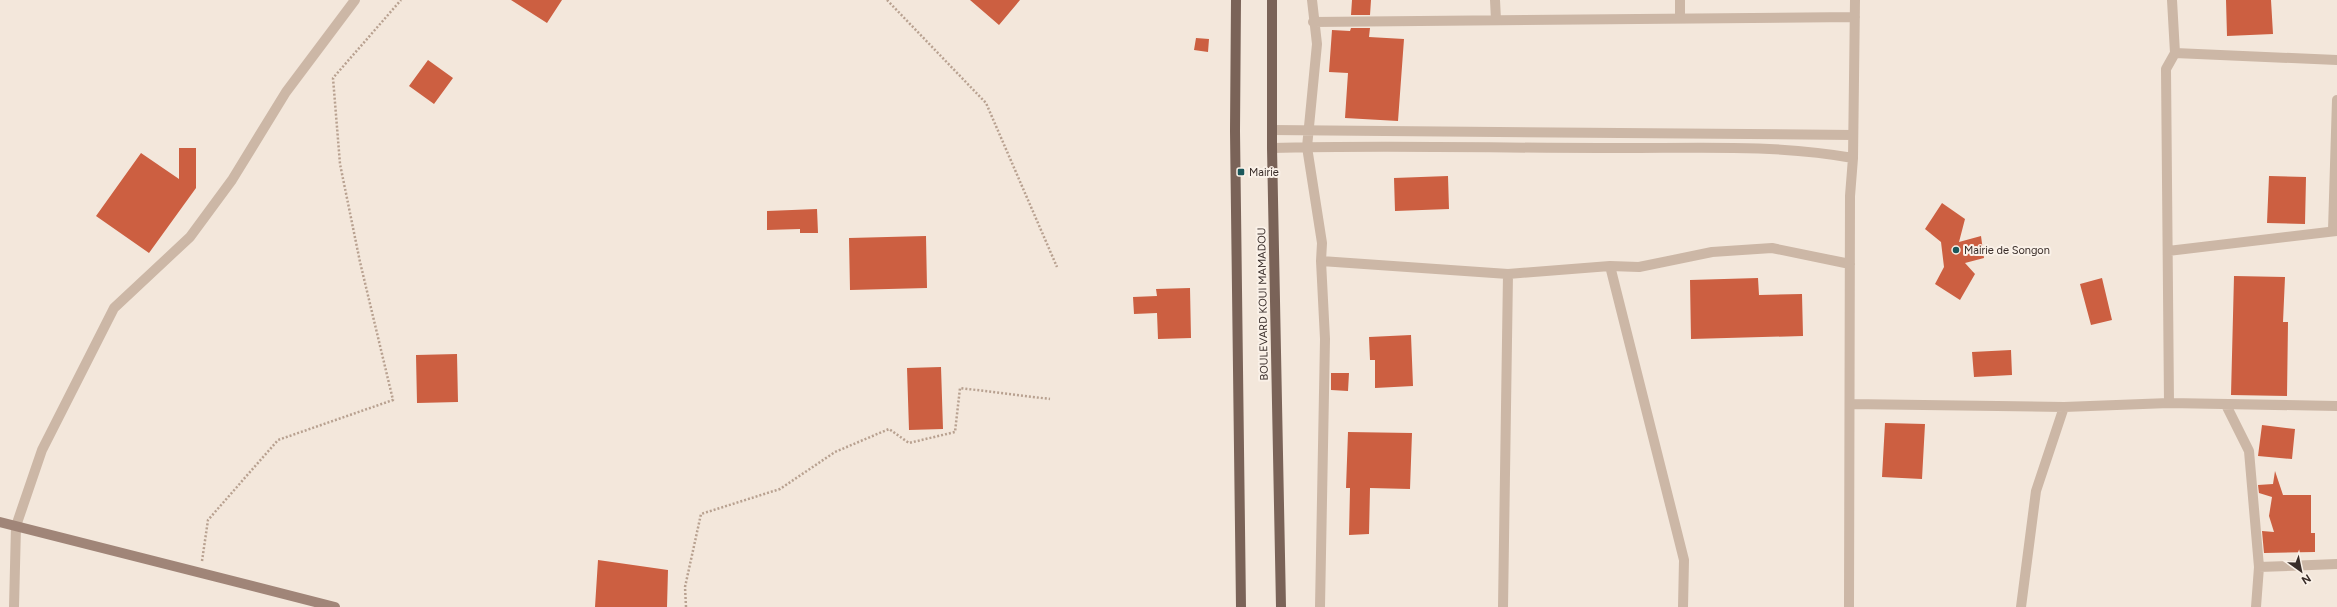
<svg xmlns="http://www.w3.org/2000/svg" width="2337" height="607" font-family="Figtree,sans-serif">
  <style>
    .building { fill: #cc5f41 }
    .lines { fill: none; stroke-linecap: round; stroke-linejoin: round }
    .path { stroke: #b8a190; stroke-width: 2.5; stroke-dasharray: 2 2; stroke-linecap: butt }
    .street { stroke: #ccb7a6; stroke-width: 10 }
    .secondary { stroke: #a08578; stroke-width: 10 }
    .primary { stroke: #7a6358; stroke-width: 10 }
    .poi-dot { fill: #1b585b; stroke: #faf1e8; stroke-width: 1.5 }
    .labels { text-anchor: middle; dominant-baseline: central; stroke-width: 4; stroke-linejoin: round; paint-order: stroke }
    .poi-label { font-size: 11px; fill: #382c28; stroke: #faf1e8; text-anchor: start }
    .street-label { font-size: 11px; fill: #382c28; stroke: #faf1e8 }
  </style>
  <rect width="100%" height="100%" fill="#f3e7db"/>
  <path class="building" d="M511 0H562L547 23Z
    M970 0H1020L999 25Z
    M1352 0H1371L1370 15H1351Z
    M2226 0H2271L2273 34 2227 36Z
    M1351 28H1370L1369 37 1404 39 1398 121 1345 118 1348 73 1329 72 1332 30 1350 31Z
    M1196 38 1209 39 1208 52 1194 50Z
    M428 60 453 78 434 104 409 86Z
    M179 148H196V188L149 253 96 216 141 153 179 179Z
    M1448 176 1449 209 1395 211 1394 178Z
    M2269 176 2306 177 2305 224 2267 223Z
    M1942 203 1965 219 1959 242 1981 236 1984 258 1965 263 1975 274 1960 300 1935 284 1944 267 1941 242 1925 229Z
    M817 209 818 233H800V229L767 230V211Z
    M926 236 927 288 850 290 849 238Z
    M2234 276 2285 277 2283 322H2288L2287 396 2231 395Z
    M1758 278 1759 295 1802 294 1803 336 1691 339 1690 280Z
    M2102 278 2112 320 2091 325 2080 284Z
    M1190 288 1191 338 1158 339 1157 313 1134 314 1133 297 1157 296 1156 289Z
    M1411 335 1413 386 1375 388V360H1370L1369 337Z
    M2011 350 2012 375 1974 377 1972 352Z
    M457 354 458 402 417 403 416 355Z
    M941 367 943 429 909 430 907 368Z
    M1331 373H1349L1348 391 1331 390Z
    M1885 423 1925 424 1922 479 1882 477Z
    M2262 425 2295 429 2292 459 2258 456Z
    M1348 432 1412 433 1410 489 1370 488 1369 534 1349 535 1350 488H1346Z
    M2275 471 2283 495H2311V533H2315V552L2264 553 2262 531 2274 532 2269 516 2272 497 2259 493 2258 485 2273 484Z
    M598 560 668 570 667 607H595Z"/>
  <g class="lines">
    <path class="path" d="M887 0 986 103 1057 267
      M202 561 208 520 278 440 393 400 360 262 340 164 333 78 401 0
      M686 607 685 587 701 514 780 489 835 452 889 429 909 443 955 432 960 388 1050 399"/>
    <path class="street" d="M1312 0 1317 44 1307 147 1322 243 1321 261 1325 339 1320 607
      M1495 0 1496 20
      M2172 0 2175 53
      M1680 18V0
      M1313 22 1855 17
      M1272 130 1853 135
      M1272 148C1381 145 1490 148 1599 148 1684 149 1770 143 1853 158
      M2333 230 2337 100
      M2168 251 2337 231
      M1321 261 1508 274 1610 266 1639 267 1712 252 1772 248 1850 264
      M1610 266 1684 560 1683 607
      M2169 403 2337 406
      M1850 404 2064 407 2169 403 2166 69 2175 53 2337 60
      M2226 405 2249 451 2259 567 2256 607
      M2259 567 2337 564
      M14 607 16 526 42 450 114 308 190 237 232 180 286 92 355 0
      M1503 607 1508 274
      M1849 607 1850 196 1853 158 1855 0
      M2021 607 2036 491 2064 407"/>
    <path class="secondary" d="M0 522 335 607"/>
    <path class="primary" d="M1236 0 1235 131 1241 607
      M1272 0V148L1281 607"/>
  </g>
  <g class="poi-dot">
    <rect x="1237" y="168" width="8" height="8" rx="2"/>
    <circle cx="1956" cy="250" r="4"/>
  </g>
  <g class="labels">
    <g class="poi-label">
      <text x="1249" y="172">Mairie</text>
      <text x="1964" y="250">Mairie de Songon</text>
    </g>
    <g class="street-label">
      <text transform="translate(1263 304) rotate(-91)">BOULEVARD KOUI MAMADOU</text>
    </g>
  </g>
  <g transform="translate(2301 571) rotate(147)" stroke="#faf1e8" stroke-width="3" paint-order="stroke">
  <path d="M0-3L7 15L0 10L-7 15Z" fill="#382c28"/>
  <text y="-6" font-size="11" font-weight="bold" text-anchor="middle" fill="#382c28">N</text>
  </g>
</svg>
